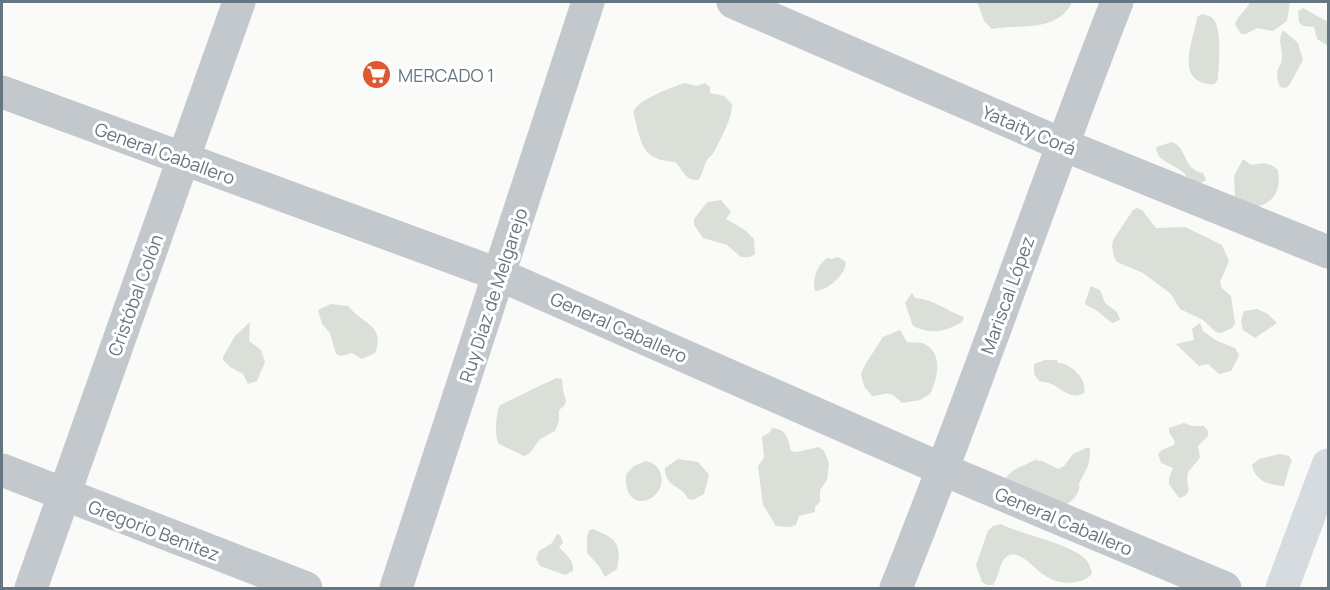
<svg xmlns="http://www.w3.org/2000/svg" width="1330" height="590" font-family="Manrope,sans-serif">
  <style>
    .green { fill: #dadfd7 }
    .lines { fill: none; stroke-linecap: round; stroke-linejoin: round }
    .minor { stroke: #c3c8cc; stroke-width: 33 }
    .secondary { stroke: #d6dbdf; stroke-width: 33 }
    .labels { text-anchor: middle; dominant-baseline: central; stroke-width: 6; stroke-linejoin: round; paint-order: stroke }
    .poi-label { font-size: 18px; fill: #657683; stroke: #fff; text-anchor: start }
    .street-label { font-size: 18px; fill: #657683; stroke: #fff }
  </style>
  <rect width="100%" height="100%" fill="#fafaf8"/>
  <path class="green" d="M973 2H1072C1058 33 1019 24 992 29L984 21 978 4Z
    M1250 2H1290L1287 21 1273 31 1257 28 1246 34H1241L1235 24C1238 15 1246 11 1250 2Z
    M1303 8 1328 22V46L1317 39 1314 27 1303 26 1299 22 1298 11Z
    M1202 14C1205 15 1208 15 1211 17 1224 26 1218 66 1218 79L1215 84C1209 85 1207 84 1201 82 1177 72 1195 37 1197 17Z
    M1283 30 1298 43 1303 60 1290 84 1286 88 1280 87C1272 66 1283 69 1282 54 1281 44 1278 40 1283 30Z
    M685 83 696 86 705 83 710 87V93L724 96 732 104C733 117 721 138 715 150 713 155 708 157 706 162 703 168 703 174 698 180 685 181 683 169 675 162 646 160 642 149 636 123 635 118 632 113 635 109 642 98 673 87 685 83Z
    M1172 142C1188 148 1182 169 1203 173L1206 180C1202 183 1198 184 1193 182 1189 180 1186 175 1183 172 1172 163 1157 162 1156 147Z
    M1243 159 1251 165C1262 163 1270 162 1278 170 1281 189 1275 204 1254 207L1235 199 1234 176Z
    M721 200 731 212 726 219 745 230 754 239 755 254 750 257H741L727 245 703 238 694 225V219L704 206 708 202Z
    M1137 208 1142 210 1156 228 1185 227 1222 245 1229 261 1220 282 1222 288 1231 296 1235 324 1232 328 1221 333 1216 332 1203 320 1180 309 1171 294 1143 273 1117 262 1114 257 1112 246 1113 240 1133 210Z
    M838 257 846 262C845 275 829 290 815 291 812 278 817 266 827 258L832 259Z
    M1091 286 1100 290 1105 303 1117 312 1120 320 1112 323 1096 310 1086 305 1085 302Z
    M912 293 915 298C933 299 947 311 964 317L962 322C944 332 933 335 913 326L905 303Z
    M331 304 348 306C362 324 386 325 375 353L362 359 352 353 341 356 336 354 330 333 322 324 318 310Z
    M1257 309 1268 314 1277 323 1255 338 1243 330 1241 321 1244 311Z
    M250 322 249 341 261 350 265 362 257 381 248 384 243 374 230 367 223 360V357L235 336Z
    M1200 323 1203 331 1217 341 1235 348 1238 353 1239 356 1231 371 1219 374 1208 364 1199 366 1176 344 1194 340 1192 329Z
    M900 330 907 342C912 343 917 342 922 343 944 351 938 378 930 394L920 400 902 403C888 389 890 394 872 396L864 386 861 374 866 363 883 337Z
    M1045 360H1057L1058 363C1071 363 1088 380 1084 393 1070 401 1061 387 1049 383 1046 382 1042 382 1039 381L1034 374V364Z
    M556 378 562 379 563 390 566 401 564 406 559 410V421L555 431 540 439 530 453 524 456 499 444C494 437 496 412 500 405Z
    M1184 423 1192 426H1204L1208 431V436L1198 446 1200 457C1197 463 1191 467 1188 473 1184 483 1196 494 1179 498L1169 484V478L1173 468 1161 463 1158 454 1162 450 1174 445 1175 442 1169 432V428Z
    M772 428C787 429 788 439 791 451L797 452 819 447 824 451 829 463 827 480 820 490V502L815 507V512L799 516 796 525 790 527 776 526 763 505 758 466 764 458 762 437 770 432Z
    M1086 448H1090C1090 465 1088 466 1081 480 1076 489 1081 480 1079 489 1077 499 1066 505 1058 509L1004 479 1014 470 1037 459V461H1042L1058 469 1064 466 1073 454Z
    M1280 454 1289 456 1292 461C1288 469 1287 477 1284 486 1269 485 1255 481 1252 465L1259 459Z
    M678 459 698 462 709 475 704 494 693 500 688 499C682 484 665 489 665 468Z
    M646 461C653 463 657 465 660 472 671 499 623 520 626 474L634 466Z
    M1001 524C1021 535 1074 544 1087 561 1090 565 1091 570 1092 574 1080 586 1058 585 1044 575 1035 570 1017 544 1004 559 999 566 998 578 993 585H987L982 582 976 565 988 531 993 526Z
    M592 529C616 538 622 543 617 569L605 577 599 566 587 553V536L589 531Z
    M557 534 560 535 563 543 559 547C566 555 574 559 573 571L565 575 540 566 536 559 539 551 552 543Z"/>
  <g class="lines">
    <path class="minor" d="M733 2 1061 144 1328 252
      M2 92 500 275 944 470 1225 588
      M2 470 306 588
      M31 588 239 2
      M396 588 588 2
      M896 588C974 395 1041 196 1117 2"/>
    <path class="secondary" d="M1282 588 1328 465"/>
  </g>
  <defs>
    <symbol id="supermarket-disc" viewBox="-11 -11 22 22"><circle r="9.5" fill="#e4572e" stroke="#fff"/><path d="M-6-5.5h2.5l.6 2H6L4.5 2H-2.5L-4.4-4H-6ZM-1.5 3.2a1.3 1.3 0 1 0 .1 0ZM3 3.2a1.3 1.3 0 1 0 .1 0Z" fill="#fff"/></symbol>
  </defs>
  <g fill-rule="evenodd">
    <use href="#supermarket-disc" x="360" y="58" width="33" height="33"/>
  </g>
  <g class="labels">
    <g class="poi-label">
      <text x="398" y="75">MERCADO 1</text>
    </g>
    <g class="street-label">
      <text transform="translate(1029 130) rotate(23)">Yataity Corá</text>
      <text transform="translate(165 153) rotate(20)">General Caballero</text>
      <text transform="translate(135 295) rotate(-70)">Cristóbal Colón</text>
      <text transform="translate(493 295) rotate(-72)">Ruy Díaz de Melgarejo</text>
      <text transform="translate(1007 295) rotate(-70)">Mariscal López</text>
      <text transform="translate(619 327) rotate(24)">General Caballero</text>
      <text transform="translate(1064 521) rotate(23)">General Caballero</text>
      <text transform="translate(154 530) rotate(21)">Gregorio Benitez</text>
    </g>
  </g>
  <rect width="1330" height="590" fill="none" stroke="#657683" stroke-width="6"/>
</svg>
